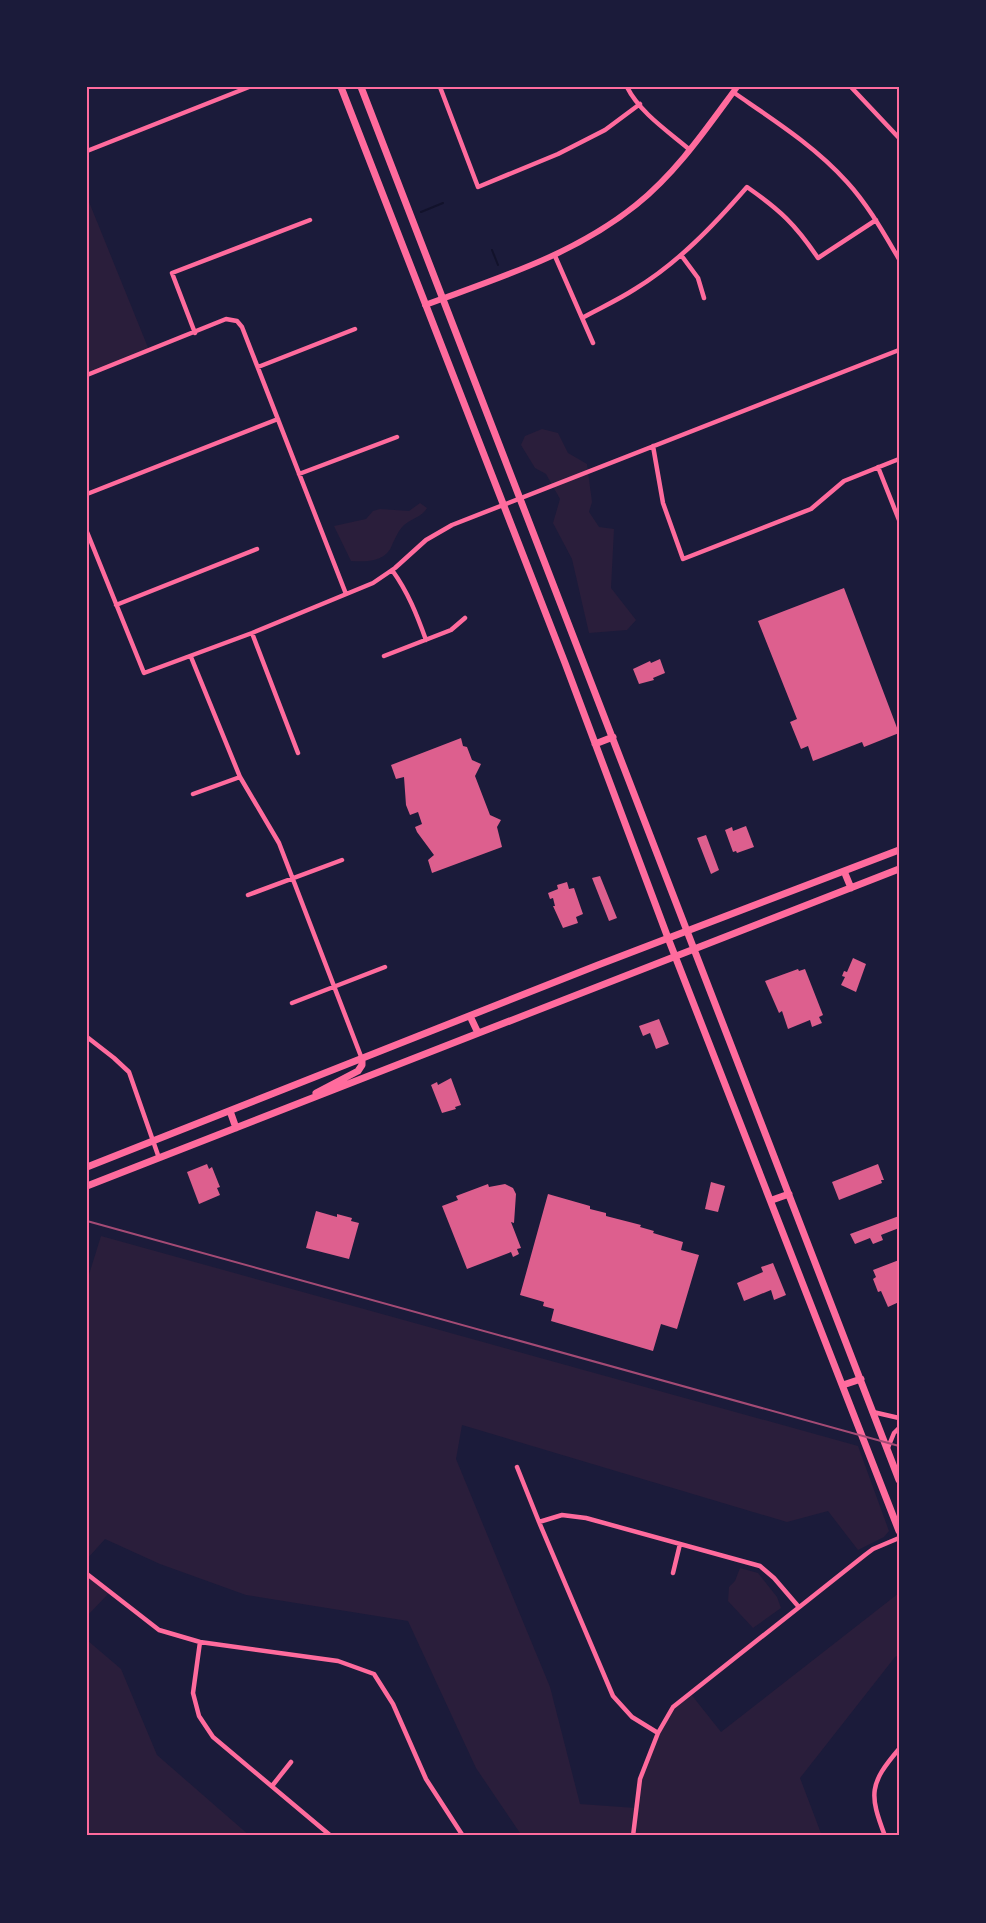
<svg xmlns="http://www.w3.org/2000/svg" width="986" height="1923" font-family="Jost,sans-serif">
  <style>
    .green { fill: #2a1e3b }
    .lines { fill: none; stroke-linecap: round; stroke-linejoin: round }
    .stream { stroke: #12122b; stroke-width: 2 }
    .building { fill: #dd5f8e }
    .minor { stroke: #ff6b9d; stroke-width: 4.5 }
    .tertiary { stroke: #ff6b9d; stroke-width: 6 }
    .secondary { stroke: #ff6b9d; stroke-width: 7 }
    .rail { stroke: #a44b75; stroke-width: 2 }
    .neatline { fill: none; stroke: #ff6b9d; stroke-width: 2 }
  </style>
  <rect width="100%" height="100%" fill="#1b1b3a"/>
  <path class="green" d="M87 197 149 350 87 375Z
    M542 429 558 433 568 453 587 464 592 502 589 512 599 527 614 529 611 588 636 620 627 630 589 633 572 559 553 523 560 499 546 474 535 468 521 445 525 436Z
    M420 503 427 508C422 517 412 518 404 525 398 531 396 537 392 545 386 562 366 562 351 561L334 526 366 519 373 511 380 509 409 511Z
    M101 1236 858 1446 889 1531 884 1537 858 1550 828 1511 787 1522 462 1425 456 1459 550 1687 580 1804 636 1808C641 1776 652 1735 672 1708 676 1702 684 1698 690 1693L721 1732 899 1593V1655L895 1657 800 1778 822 1836H522L476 1768 408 1621 246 1595 160 1564 105 1539 87 1559V1281Z
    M740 1568 758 1573 777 1597 781 1608 753 1628 728 1601 729 1587 735 1581Z
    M87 1574 110 1592 87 1616Z
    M87 1640 121 1669 157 1755 250 1836H87Z"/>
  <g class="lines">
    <path class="stream" d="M421 212 443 203
      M492 250 498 265"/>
  </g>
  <path class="building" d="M844 588 899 733 864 747 862 742 813 761 808 746 801 749 790 722 797 719 758 621Z
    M660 659 665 673 653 678 654 680 639 684 633 669 650 661 651 663Z
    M461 738 463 746 467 747 472 760 481 764 475 776 490 815 501 820 497 827 502 847 432 873 428 860 434 855 417 832 415 827 422 824 418 812 410 815 406 805 404 777 396 779 391 765Z
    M746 826 754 847 737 853 736 851 733 852 725 830 732 827 733 831Z
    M706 835 719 870 711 874 697 838Z
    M600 876 617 918 609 921 592 878Z
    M567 882 569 889 574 888 583 914 576 917 578 923 563 928 553 906H555L553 898 550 899 548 893 558 889 557 885Z
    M853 958 866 964 856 992 841 985 845 977 842 976 844 971 847 972Z
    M798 969 799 971 805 969 823 1015 819 1017 822 1023 812 1027 810 1020 788 1029 782 1011 779 1013 765 981Z
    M659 1019 669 1044 656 1049 650 1033 643 1036 639 1026Z
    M451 1078 461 1105 455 1107 456 1109 442 1113 431 1085 437 1082 438 1085Z
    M207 1164 209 1169 212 1167 220 1187 217 1188 220 1195 199 1204 187 1172Z
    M878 1164 884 1180H881L882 1183 839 1200 832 1182Z
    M711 1182 725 1186 718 1212 705 1209Z
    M488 1184 489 1187 505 1184 513 1188 516 1194 514 1223 511 1222 521 1248 517 1249 519 1254 513 1257 511 1252 467 1269 442 1206 458 1200 456 1196Z
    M548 1194 590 1206V1209L606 1213V1216L641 1225 640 1227 654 1231 653 1233 683 1242 681 1250 699 1255 677 1329 661 1324 653 1351 551 1321 554 1309 543 1306 544 1302 520 1295Z
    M316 1211 337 1217V1214L352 1218 351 1221 359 1223 349 1259 306 1248Z
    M899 1216V1228L881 1235 883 1240 873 1244 870 1238 855 1244 850 1234Z
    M899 1260V1302L888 1307 881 1291 878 1292 873 1279 876 1277 873 1270Z
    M773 1263 786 1295 774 1300 771 1290 744 1301 737 1283 763 1272 761 1267Z"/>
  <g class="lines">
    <path class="minor" d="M440 87 478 187 558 154 605 130 640 104
      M627 87C640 113 669 132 690 150
      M851 87 899 138
      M733 92C772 119 815 146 847 182 868 205 883 232 899 259
      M87 151 249 87
      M681 255 698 278 704 298
      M555 256 593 343
      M582 318C600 308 618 300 635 289 678 263 714 225 747 187 780 210 795 224 818 258L876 220
      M195 333 172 273 310 220
      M258 367 355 329
      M87 375 226 319 237 321 242 327 346 594
      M653 446 663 503 683 559 811 509 844 481 899 459
      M878 467 899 520
      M299 474 397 437
      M87 494 278 419
      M87 532 144 673 252 633 373 583 395 568 426 540 452 525 899 350
      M392 570C408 592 417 615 426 640
      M116 605 257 549
      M252 633 298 753
      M384 656 451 630 465 618
      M191 657 240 777 279 843 362 1059
      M193 794 240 777
      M248 895 342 860
      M292 1003 385 967
      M87 1037 114 1058 129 1072 159 1158
      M873 1412 899 1418
      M887 1450 894 1433 899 1428
      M517 1467 539 1522 613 1696 632 1717 658 1733
      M539 1522 562 1515 586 1518 760 1566 774 1578 798 1606
      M673 1573 680 1544
      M87 1574 159 1630 200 1642 338 1661 374 1674 393 1704 426 1779 463 1836
      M200 1642 193 1693 199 1716 213 1737 331 1836
      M272 1786 291 1762
      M633 1836 640 1779 658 1733 673 1707 865 1555 873 1549 899 1538
      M885 1836C869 1794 869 1784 899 1749"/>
    <path class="tertiary" d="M425 305C498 278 574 255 636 205 677 172 706 129 737 87"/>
    <path class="secondary" d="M341 87 565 663 668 938 899 1531
      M361 87 899 1480
      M595 744 613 737
      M844 871 851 888
      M470 1016 478 1033
      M316 1093 358 1071 362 1065V1059
      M230 1111 236 1128
      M87 1167 598 965 899 850
      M87 1186 899 869
      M772 1200 789 1194
      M843 1385 861 1379"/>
    <path class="rail" d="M87 1221 899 1446"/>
  </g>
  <rect width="986" height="1923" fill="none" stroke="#1b1b3a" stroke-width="177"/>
  <rect x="88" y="88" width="810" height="1746" class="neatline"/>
</svg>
